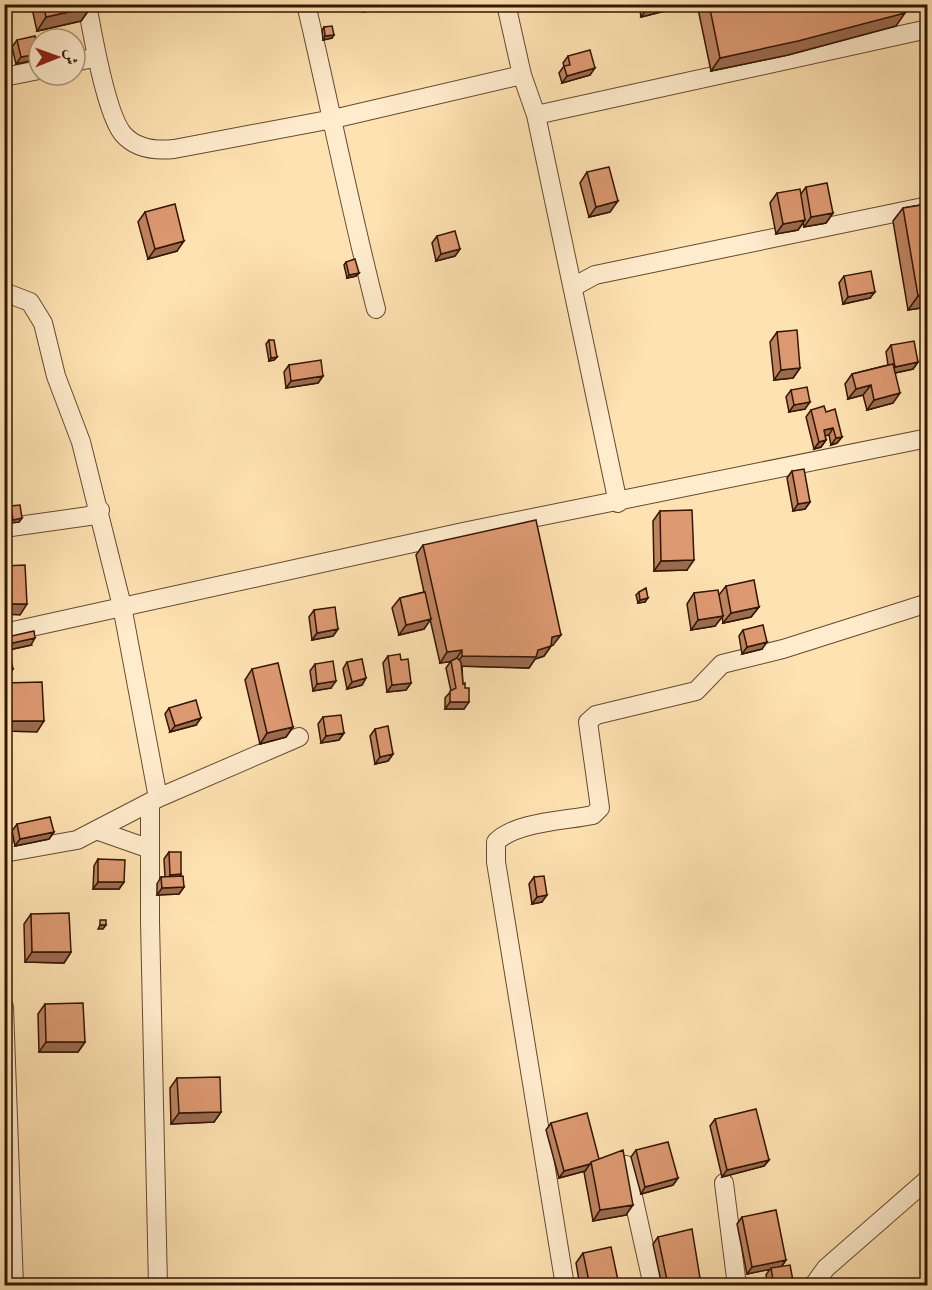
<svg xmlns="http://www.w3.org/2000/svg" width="932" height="1290" font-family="'Libre Bodoni',Amiri,serif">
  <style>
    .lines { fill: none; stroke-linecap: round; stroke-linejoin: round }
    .minor-casing { stroke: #66492f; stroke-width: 20 }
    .minor { stroke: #ffeccd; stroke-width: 18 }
    .wall { fill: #be8462; stroke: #331603; stroke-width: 1.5 }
    .shaded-wall { fill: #9b6b50; stroke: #331603; stroke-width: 1.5 }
    .building { fill: #dd9972; stroke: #331603; stroke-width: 1.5 }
  </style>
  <rect width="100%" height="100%" fill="#ffe2b2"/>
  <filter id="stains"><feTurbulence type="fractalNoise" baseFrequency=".00333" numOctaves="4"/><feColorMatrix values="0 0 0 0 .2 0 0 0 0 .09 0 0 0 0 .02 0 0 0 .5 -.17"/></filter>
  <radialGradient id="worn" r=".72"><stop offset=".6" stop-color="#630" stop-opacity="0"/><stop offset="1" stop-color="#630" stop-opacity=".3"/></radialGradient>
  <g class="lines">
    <defs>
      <path id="minor" d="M87 4C92 32 106 114 123 134 136 149 155 151 174 149L333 119 522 75
        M306 4C330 106 350 208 376 309
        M506 4 522 75 536 115 928 29
        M75 62 97 57
        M4 77 39 70
        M536 115 618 503
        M573 287 595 275 928 206
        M4 292 30 302 43 323 56 376 81 442 122 606 158 798
        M4 528 89 516 100 510
        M4 633 463 532 928 438
        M150 804V922L158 1286
        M96 830 150 849
        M4 853 77 840 158 798 299 737
        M4 1007 14 1286
        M626 1165 653 1286
        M724 1183 737 1286
        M565 1286 496 862V842C515 822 564 821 593 815L600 808 588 722 596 715 696 691 722 664 783 649 928 603
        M813 1286 826 1268 928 1179"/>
    </defs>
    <use href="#minor" class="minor-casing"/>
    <use href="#minor" class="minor"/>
  </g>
  <path class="wall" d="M31 4H90L91 7 81 21 37 31Z
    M362 4H392L390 6 363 12Z
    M639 4H693L641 17Z
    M697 4H904L896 26 788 55 711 71Z
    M324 27 332 38 323 40 322 30Z
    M17 40 34 60 16 64 12 47Z
    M568 56 590 75 562 83 559 73 564 66 563 63Z
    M587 172 610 212 589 217 580 183Z
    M806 187 833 213 826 223 804 227 803 223 798 230 776 234 770 203 777 193 801 194Z
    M927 204V307L908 310 893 221 903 208Z
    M145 212 177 251 148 259 138 222Z
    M437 236 460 249 455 256 436 261 432 243Z
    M346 262 359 273 356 276 347 278 344 265Z
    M844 276 870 298 843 304 839 283Z
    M777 332 800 368 793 378 774 380 770 342Z
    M269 340 277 357 274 360 269 361 266 344Z
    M891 345 918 362 913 369 895 373 893 403 867 410 863 395 848 399 845 384 852 374 888 365 886 352Z
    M289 365 323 376 318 383 286 388 284 372Z
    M791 390 805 409 789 412 786 397Z
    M811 410 826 412 842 437 837 443 831 445 829 435H825L826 440 821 447 814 449 806 417Z
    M792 471 810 502 805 509 793 511 787 478Z
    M11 506 22 518 19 522 10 523 8 509Z
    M660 511 687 570 654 571 653 521Z
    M423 545 553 645 551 646 544 656 535 659 529 668 462 666 464 709H445V698L451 691 446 668 451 661 440 663 430 619 424 629 399 635 392 608 400 598 424 592 416 555Z
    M726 586 759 607 751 617 723 623 722 616 715 626 691 630 687 604 694 593 719 595Z
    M639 592 645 602 638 603 636 595Z
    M314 610 338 629 333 636 312 640 309 617Z
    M743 630 762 649 742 654 739 636Z
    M7 637 31 645 9 650 8 676H4V640Z
    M388 656 401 660 411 683 406 690 387 692 383 663Z
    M347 662 366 678 362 685 347 689 343 669Z
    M315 664 331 688 313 691 310 671Z
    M252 669 293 727 286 737 260 744 245 680Z
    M169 708 196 725 170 732 165 714Z
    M323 717 344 733 339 740 321 743 318 724Z
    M375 729 393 754 388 761 375 764 370 736Z
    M17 824 54 832 49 839 15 846 12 831Z
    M169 852 181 874 180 876 184 887 179 894 157 895V884L161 877H165L164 859Z
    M98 859 124 882 119 889H93L94 866Z
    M534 877 542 902 532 904 529 884Z
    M31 914 71 952 64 963 25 962 24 924Z
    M45 1004 85 1042 78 1052H39L38 1014Z
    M177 1078 221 1112 214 1122 171 1124 170 1088Z
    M715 1119 769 1160 764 1166 722 1177 710 1126Z
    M551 1123 599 1159 626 1215 593 1221 584 1172 585 1171 559 1178 546 1130Z
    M636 1150 678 1178 673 1185 641 1194 631 1157Z
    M742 1217 786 1260 782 1266 794 1286H768L766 1275 770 1269 747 1274 737 1224Z
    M658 1237 700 1278 696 1285 662 1286 653 1244Z
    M583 1253 619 1286H580L576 1263Z"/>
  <path class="shaded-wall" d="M371 4H392L390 6 363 12 368 5Z
    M650 4H693L641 17Z
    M91 7 81 21 37 31 46 17Z
    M905 13 896 26 788 55 711 71 720 58Z
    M334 35 332 38 323 40 325 36Z
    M39 54 34 60 16 64 21 57Z
    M595 68 590 75 562 83 567 76Z
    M618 201 610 212 589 217 596 207Z
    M833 213 826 223 804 227 811 217Z
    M805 220 798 230 776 234 783 224Z
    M184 241 177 251 148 259 155 249Z
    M460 249 455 256 436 261 441 254Z
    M359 273 356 276 347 278 349 275Z
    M875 292 870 298 843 304 848 297Z
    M927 295V307L908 310 918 296Z
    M277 357 274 360 269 361 271 358Z
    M918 362 913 369 890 374 895 367Z
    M800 368 793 378 774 380 781 370Z
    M323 376 318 383 286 388 291 381Z
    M871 385 863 395 848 399 856 389Z
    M900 393 893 403 867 410 874 400Z
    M810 402 805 409 789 412 794 405Z
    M833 428 829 435 819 437 824 430Z
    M842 437 837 443 831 445 836 438Z
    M826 440 821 447 814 449 819 442Z
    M810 502 805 509 793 511 798 504Z
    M9 516 4 523V517Z
    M22 518 19 522 10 523 13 520Z
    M694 560 687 570 654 571 661 561Z
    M648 598 645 602 638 603 640 600Z
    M4 604H27L20 615 4 614Z
    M759 607 751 617 723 623 731 613Z
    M723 616 715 626 691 630 698 620Z
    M431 619 424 629 399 635 406 625Z
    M338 629 333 636 312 640 317 633Z
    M561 635 553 645 545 647 552 637Z
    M35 638 31 645 4 651 8 644Z
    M767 642 762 649 742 654 747 647Z
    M551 646 544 656 535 659 529 668 455 666 462 656 538 650Z
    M462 650 455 661 440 663 447 652Z
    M13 669 8 676H4V670Z
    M366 678 362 685 347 689 352 682Z
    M336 681 331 688 313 691 317 684Z
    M411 683 406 690 387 692 392 685Z
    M450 702H469L464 709H445Z
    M201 718 196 725 170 732 175 726Z
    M5 721H44L37 732 4 731Z
    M293 727 286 737 260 744 267 733Z
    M344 733 339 740 321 743 326 736Z
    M393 754 388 761 375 764 380 757Z
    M54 832 49 839 15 846 20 839Z
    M181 874 177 881 165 882 170 875Z
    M98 882H124L119 889H93Z
    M184 887 179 894 157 895 162 888Z
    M547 895 542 902 532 904 537 897Z
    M100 925H106L103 929H98Z
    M32 952H71L64 963 25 962Z
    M46 1042H85L78 1052H39Z
    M221 1112 214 1122 171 1124 179 1113Z
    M769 1160 764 1166 722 1177 727 1170Z
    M590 1164 585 1171 559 1178 564 1171Z
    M678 1178 673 1185 641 1194 645 1187Z
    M633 1205 626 1215 593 1221 600 1210Z
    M786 1260 781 1267 747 1274 752 1267Z
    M700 1278 696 1285 668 1286V1285Z"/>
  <path class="building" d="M43 4H90L91 7 46 17Z
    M709 4H904L905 13 798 41 720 58Z
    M332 26 334 35 325 36 324 27Z
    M35 36 39 54 21 57 17 40Z
    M590 50 595 68 567 76 564 66 570 65 568 56Z
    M609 167 618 201 596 207 587 172Z
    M827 183 833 213 811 217 806 187Z
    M800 189 805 220 783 224 777 193Z
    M175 204 184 241 155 249 145 212Z
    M927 204V295L918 296 903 208Z
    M455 231 460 249 441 254 437 236Z
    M355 259 359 273 349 275 346 262Z
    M871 271 875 292 848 297 844 276Z
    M797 330 800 368 781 370 777 332Z
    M269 340H274L277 357 271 358Z
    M914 341 918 362 895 367 891 345Z
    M321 360 323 376 291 381 289 365Z
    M893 364 900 393 874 400 871 385 856 389 852 374Z
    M807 387 810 402 794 405 791 390Z
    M824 406 826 412 835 409 842 437 836 438 833 428 824 430 826 440 819 442 811 410Z
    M804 469 810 502 798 504 792 471Z
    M20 505 22 518 13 520 11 506Z
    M4 508H8L9 516 4 517Z
    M692 510 694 560 661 561 660 511Z
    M536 520 561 635 552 637 551 646 538 650 536 657 462 656V650L447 652 423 545Z
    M25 565 27 604H4V566Z
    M754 580 759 607 731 613 726 586Z
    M646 588 648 598 640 600 639 592Z
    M718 590 723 616 698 620 694 593Z
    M425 592 431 619 406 625 400 598Z
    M335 607 338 629 317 633 314 610Z
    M763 625 767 642 747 647 743 630Z
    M34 631 35 638 8 644 7 637Z
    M9 648 13 669 4 670V649Z
    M400 654 401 660 408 659 411 683 392 685 388 656Z
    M457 658 461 662 463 684 465 683V688H469V702H450V691L456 688 451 661Z
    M362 659 366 678 352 682 347 662Z
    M333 661 336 681 317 684 315 664Z
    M278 663 293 727 267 733 252 669Z
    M42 682 44 721H5L4 683Z
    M196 700 201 718 175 726 169 708Z
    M341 715 344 733 326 736 323 717Z
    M388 726 393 754 380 757 375 729Z
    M50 817 54 832 20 839 17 824Z
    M169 852H181V874L170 875Z
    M98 859 125 860 124 882H98Z
    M183 876 184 887 162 888 161 877Z
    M544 876 547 895 537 897 534 877Z
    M69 913 71 952H32L31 914Z
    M100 920H106V925H100Z
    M83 1003 85 1042H46L45 1004Z
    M220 1077 221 1112 179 1113 177 1078Z
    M756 1109 769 1160 727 1170 715 1119Z
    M587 1113 599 1159 591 1162 590 1164 564 1171 551 1123Z
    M668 1142 678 1178 645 1187 636 1150Z
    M623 1150 633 1205 600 1210 591 1162Z
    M776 1210 786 1260 752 1267 742 1217Z
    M692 1229 700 1278 668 1285 658 1237Z
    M611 1247 619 1285 590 1286 583 1253Z
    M790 1265 794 1286H774L771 1268Z"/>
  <rect width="932" height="1290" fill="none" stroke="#ffe2b2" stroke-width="24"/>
  <rect x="6" y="6" width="920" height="1278" fill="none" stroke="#331603" stroke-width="3"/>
  <rect x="12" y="12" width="908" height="1266" fill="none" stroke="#331603" stroke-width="1.5"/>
  <g transform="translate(57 57) rotate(89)"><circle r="28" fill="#ffeccd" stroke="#ad967c" stroke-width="1.5"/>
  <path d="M0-4.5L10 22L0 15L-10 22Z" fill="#8f2418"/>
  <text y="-9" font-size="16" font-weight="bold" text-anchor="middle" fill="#331603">ش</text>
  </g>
  <rect width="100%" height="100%" filter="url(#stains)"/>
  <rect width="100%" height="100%" fill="url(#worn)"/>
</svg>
